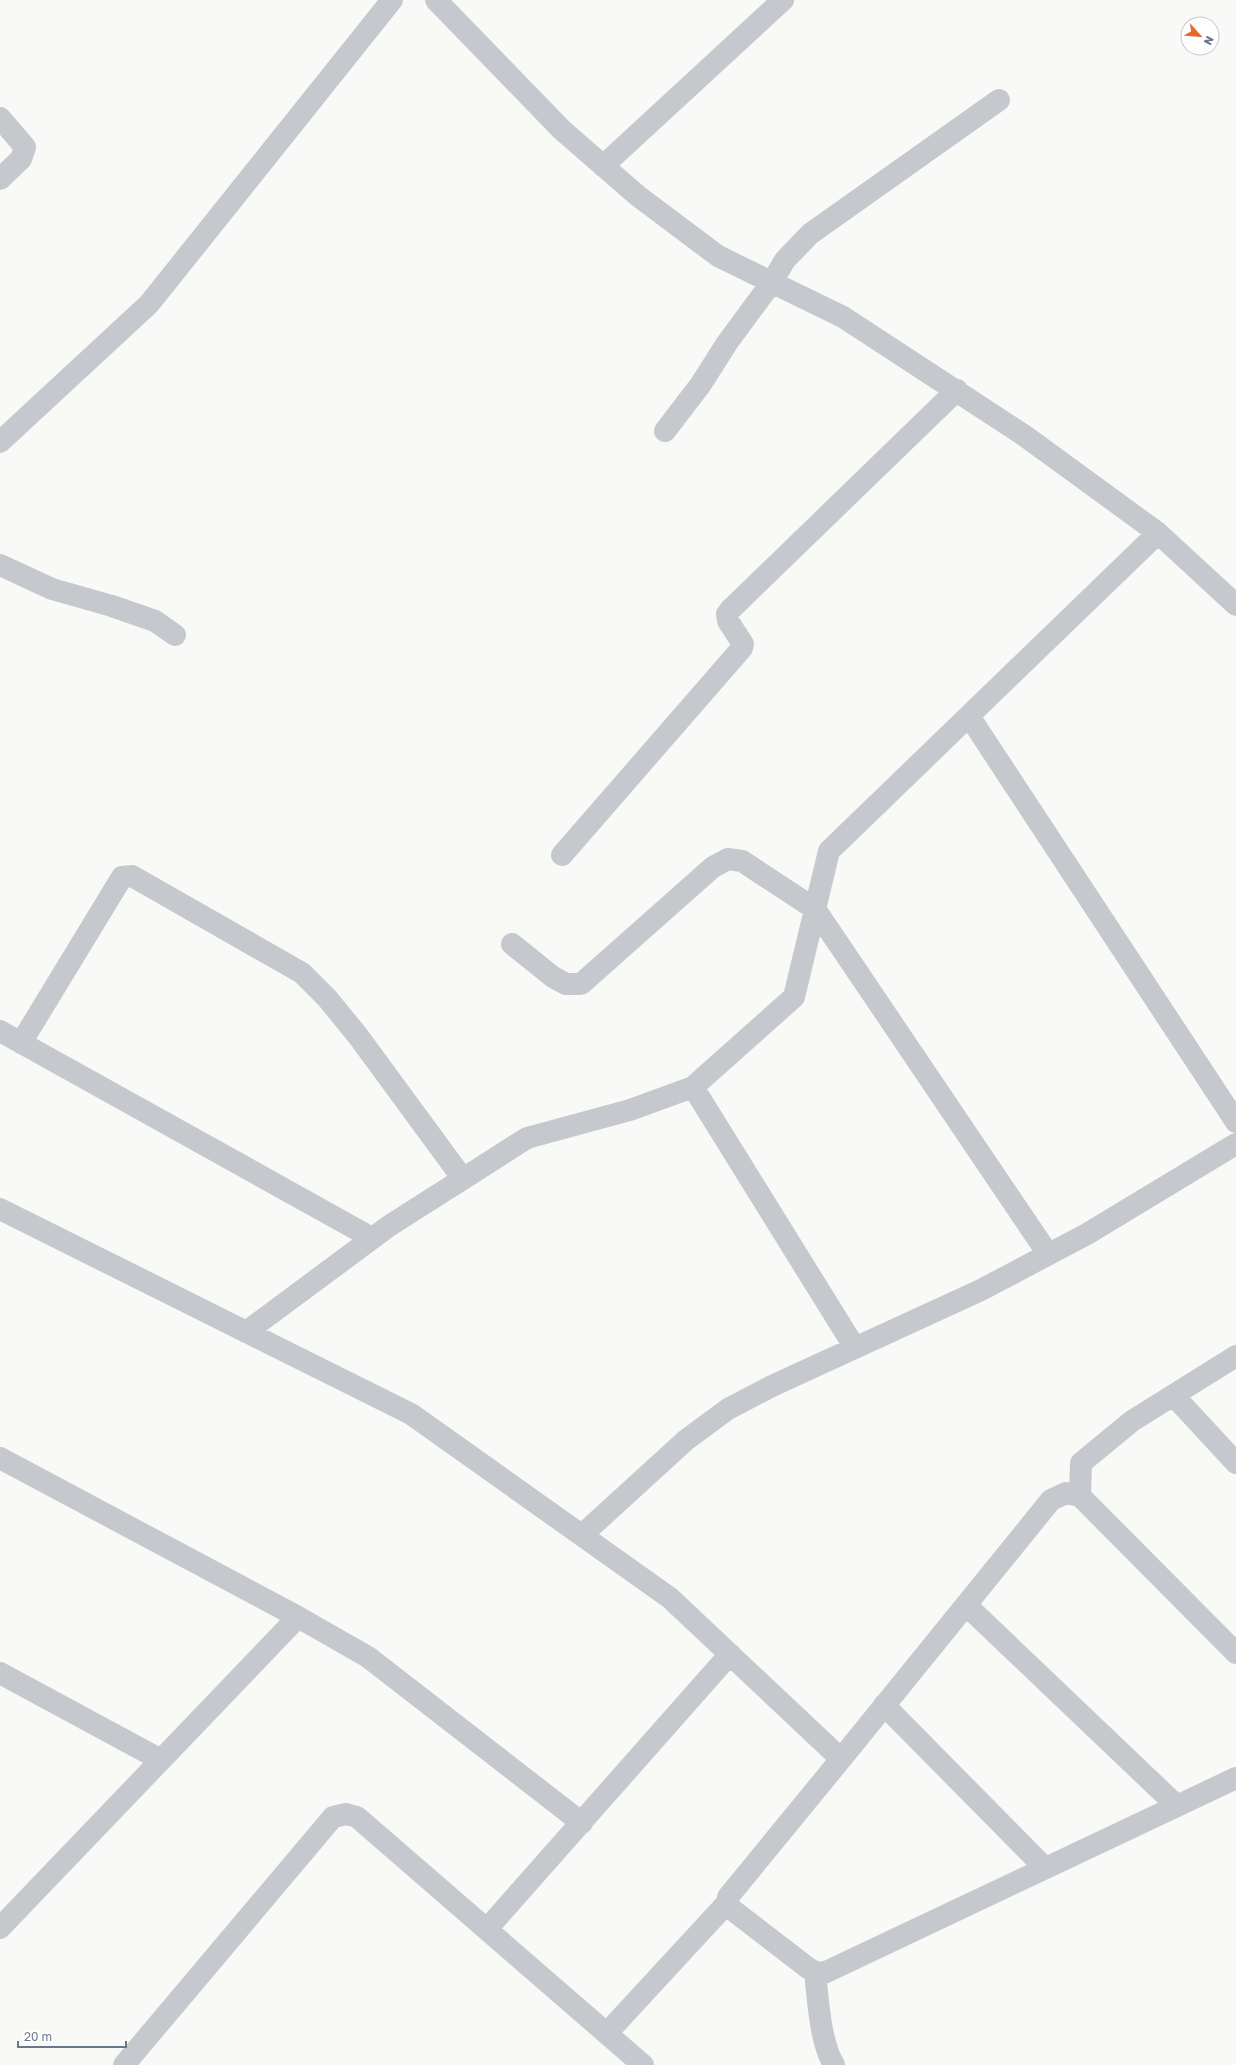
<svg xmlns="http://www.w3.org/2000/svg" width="1236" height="2065" font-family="'Golos Text',sans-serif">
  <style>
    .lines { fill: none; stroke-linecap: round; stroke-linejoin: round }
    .minor { stroke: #c5c9cd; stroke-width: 22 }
  </style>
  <rect width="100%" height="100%" fill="#f9faf7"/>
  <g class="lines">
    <path class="minor" d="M436 0 562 130 638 196 718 256 843 317 1025 436 1158 533 1236 605
      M0 118 25 147 21 159 0 179
      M603 166 783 0
      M665 431 701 384 727 343 772 282 785 260 810 234 999 100
      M0 442 149 304 392 0
      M0 565 52 589 112 606 155 621 175 635
      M969 716 1236 1122
      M562 855 742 648 743 644 728 621 727 614 730 610 957 390
      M512 944 553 977 566 984H581L713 867 728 859 742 861 815 909 1048 1254
      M0 1031 372 1238
      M21 1043 122 877 132 876 302 973 327 998 358 1036 463 1179
      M693 1087 855 1348
      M0 1209 411 1414 670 1598 841 1759 1051 1500 1066 1493 1080 1496 1236 1653
      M246 1332 389 1226 527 1138 630 1110 693 1087 794 997 829 851 1158 533
      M1174 1396 1236 1463
      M0 1458 298 1617
      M1080 1496 1081 1463 1132 1421 1236 1356
      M582 1535 686 1440 728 1409 772 1386 981 1290 1087 1234 1236 1144
      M966 1605 1177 1806
      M0 1673 161 1760
      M884 1705 1045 1868
      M841 1759 728 1897 727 1903 730 1908 808 1968 815 1972 824 1973 1236 1778
      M0 1928 298 1617 368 1657 582 1823
      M487 1929 730 1654
      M815 1972C818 1999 820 2042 834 2065
      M607 2033 727 1903
      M124 2065 333 1817 346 1814 357 1817 643 2065"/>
  </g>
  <g transform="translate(1200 36) rotate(117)"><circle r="19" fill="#ffffff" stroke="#c3c9d0"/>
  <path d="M0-3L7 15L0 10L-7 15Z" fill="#e6692b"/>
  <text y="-6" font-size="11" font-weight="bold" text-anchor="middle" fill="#687789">N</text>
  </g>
  <path d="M18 2041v6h108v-6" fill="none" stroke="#687789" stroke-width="2"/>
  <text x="24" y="2041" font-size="12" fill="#687789" stroke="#ffffff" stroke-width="3" paint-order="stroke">20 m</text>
</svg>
